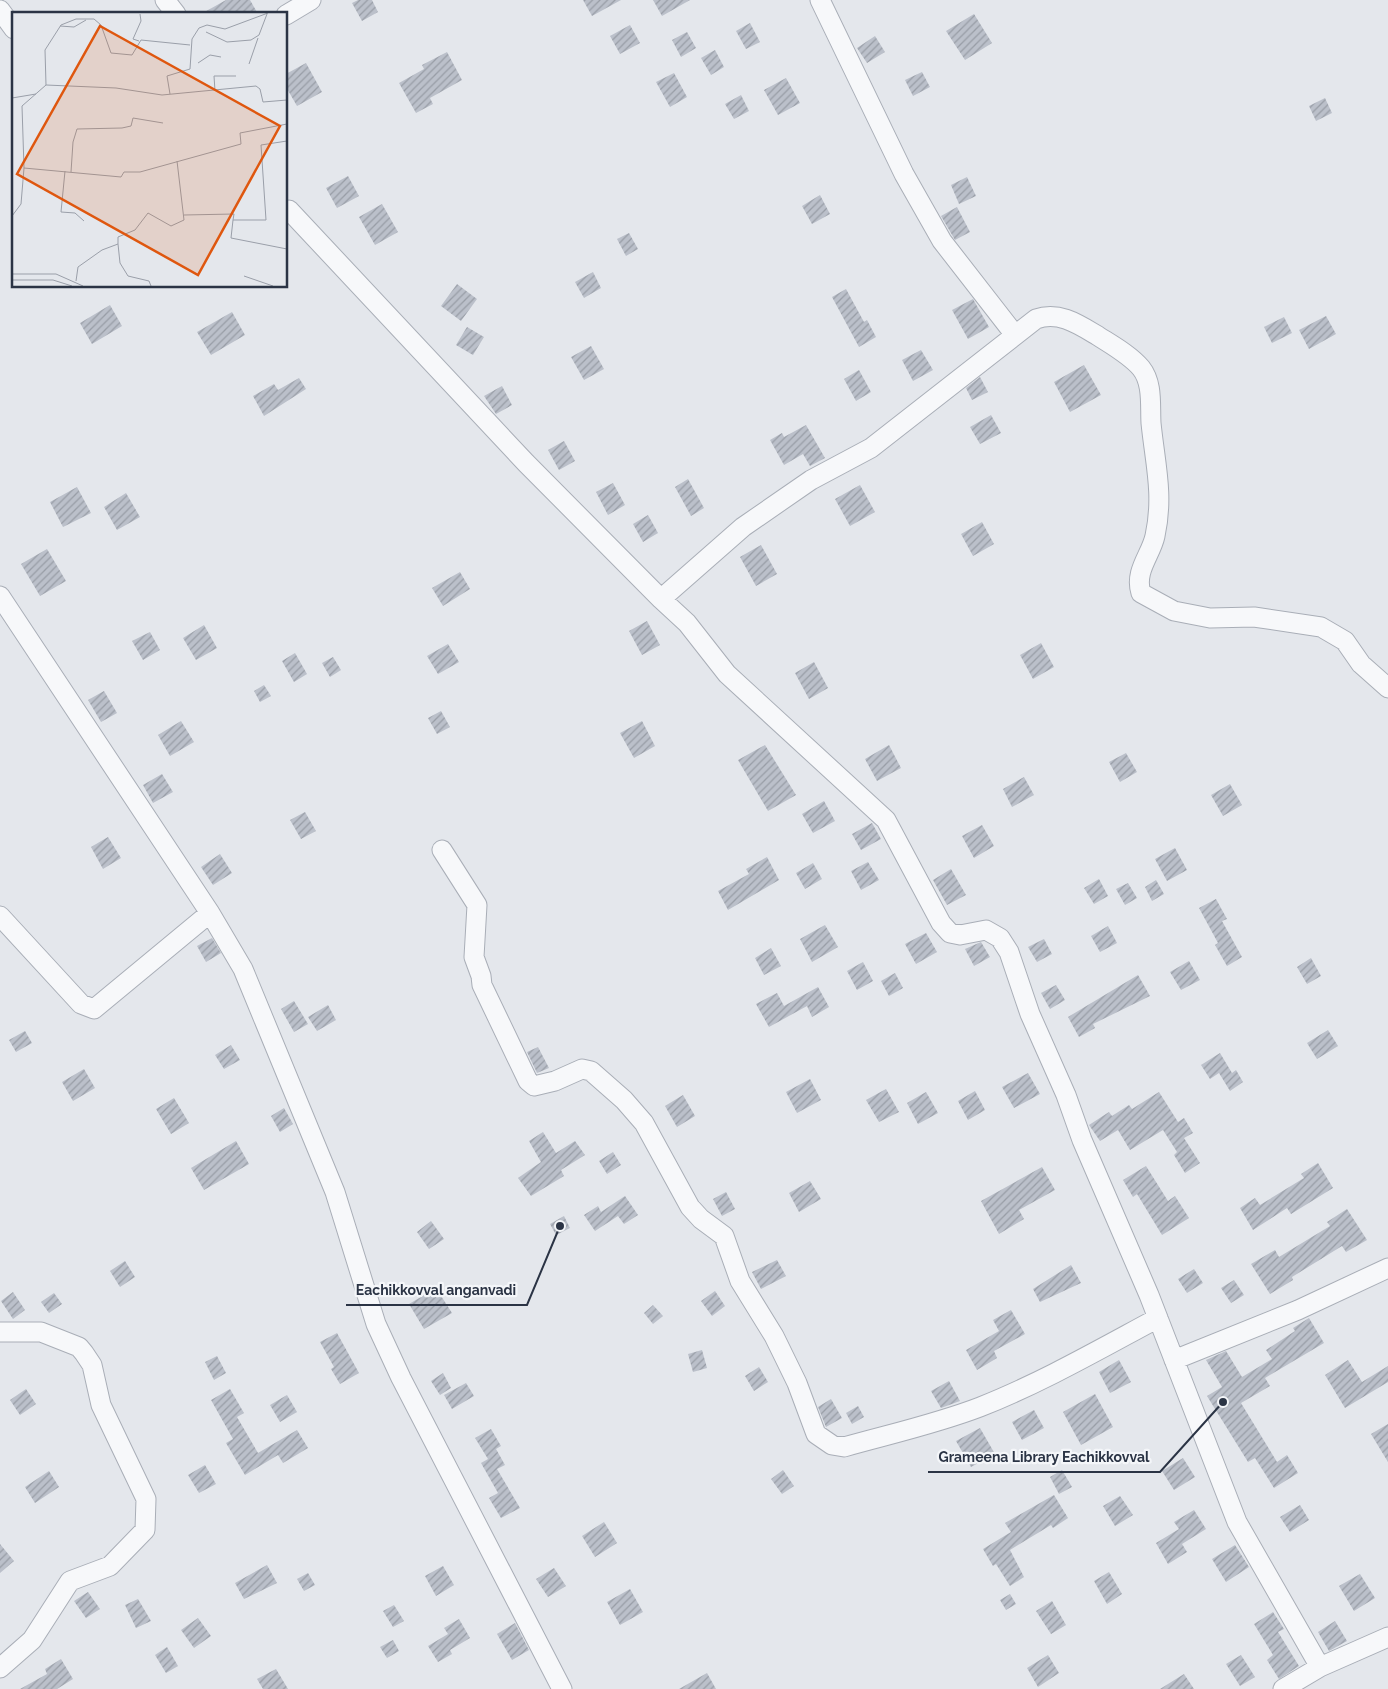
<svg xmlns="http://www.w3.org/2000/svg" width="1388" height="1689" font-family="Raleway,sans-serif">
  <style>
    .building { fill: url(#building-hatch) }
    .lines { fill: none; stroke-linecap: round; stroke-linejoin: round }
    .minor-casing { stroke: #a9aeb7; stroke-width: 21 }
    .minor { stroke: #f7f8fa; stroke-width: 19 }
    .inset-road { fill: none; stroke: #9a9fa9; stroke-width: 1 }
    .view { fill: #df570f; fill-opacity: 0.15; stroke: #df570f; stroke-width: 2.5 }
    .inset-edge { fill: none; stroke: #2b3445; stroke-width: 2.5 }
    .leader { fill: none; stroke: #2b3445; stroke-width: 2 }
    .callout-dot { fill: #2b3445; stroke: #f4f6f9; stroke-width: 2 }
    .callout-label { font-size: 14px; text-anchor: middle; font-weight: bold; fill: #2b3445; stroke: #f4f6f9; stroke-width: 4.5; stroke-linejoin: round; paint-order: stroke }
  </style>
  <defs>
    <pattern id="building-hatch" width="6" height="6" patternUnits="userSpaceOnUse" patternTransform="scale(1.25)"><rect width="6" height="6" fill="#bbc0ca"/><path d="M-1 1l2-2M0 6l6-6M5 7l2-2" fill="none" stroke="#989da6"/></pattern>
  </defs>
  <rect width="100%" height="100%" fill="#e4e7ec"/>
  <path class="building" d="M226 0H250L258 14H201Z
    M358 0H372L378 12 362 21 352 3Z
    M583 0H621L592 16Z
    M653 0H690L662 16Z
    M974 14 992 43 965 60 946 31Z
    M750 23 760 42 746 49 736 31Z
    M630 25 640 43 620 54 610 36Z
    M687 32 696 48 681 57 672 40Z
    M875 36 885 52 867 63 857 48Z
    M715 50 724 67 711 75 701 58Z
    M447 52 462 80 430 98 433 104 416 113 399 83 424 69 422 65Z
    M306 63 322 92 297 106 286 87V74Z
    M922 72 930 87 913 96 905 80Z
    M674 73 687 97 670 107 656 82Z
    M786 78 800 103 778 115 764 90Z
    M741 95 749 111 734 119 725 104Z
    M1325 98 1332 113 1316 121 1309 106Z
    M348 176 359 196 337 208 326 188Z
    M967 177 976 196 959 204 951 185Z
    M820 195 830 214 812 224 802 206Z
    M382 204 398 232 375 245 359 217Z
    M957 207 970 232 955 240 941 216Z
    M629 233 638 249 626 256 617 239Z
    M593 272 601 288 584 298 575 282Z
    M457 284 477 299 461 321 441 306Z
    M846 289 864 322 867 320 876 337 859 347 832 297Z
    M973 299 989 327 968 339 952 310Z
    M110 305 122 326 92 344 80 323Z
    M232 312 245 335 211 355 197 332Z
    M1326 316 1336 334 1309 349 1299 330Z
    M1284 317 1292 333 1272 343 1264 327Z
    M467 327 484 337 473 355 456 345Z
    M591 346 604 369 584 380 571 357Z
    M921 350 933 370 913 381 902 360Z
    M1084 365 1101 395 1070 412 1054 382Z
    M859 370 871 392 856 401 844 379Z
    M980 377 988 392 972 400 966 388Z
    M299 378 306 389 264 416 253 396 274 384 278 390Z
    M502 386 512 405 496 414 484 396Z
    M991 415 1001 433 980 444 970 427Z
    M806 425 825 458 810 466 803 454 784 465 770 440 782 433 784 437Z
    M564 441 575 461 559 470 548 450Z
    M688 479 704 508 691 516 675 487Z
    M613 483 625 505 608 515 596 492Z
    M860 485 875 512 850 526 835 499Z
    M77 487 91 513 63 527 50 502Z
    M126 493 140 517 117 530 104 507Z
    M648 515 658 533 643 542 633 524Z
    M982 522 994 544 973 556 961 534Z
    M761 545 777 574 756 586 740 557Z
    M47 549 66 581 40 596 21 564Z
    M460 572 470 589 443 606 432 588Z
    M647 621 660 645 642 655 629 631Z
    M204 625 217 648 196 660 183 638Z
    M150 632 160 650 143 660 132 641Z
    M1041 643 1054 667 1033 679 1020 655Z
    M448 644 459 662 438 674 427 656Z
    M295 653 307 674 294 682 282 661Z
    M333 657 341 670 330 677 322 663Z
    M814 662 828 688 809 699 795 673Z
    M264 685 271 696 260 702 254 691Z
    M104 691 117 713 101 722 88 700Z
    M441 711 450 727 437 734 428 718Z
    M181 721 194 742 170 756 158 735Z
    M642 721 655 746 634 758 620 733Z
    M765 745 796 795 768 811 738 760Z
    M889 745 901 768 877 781 865 759Z
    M1126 753 1137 772 1120 782 1109 762Z
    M162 774 173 792 153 803 143 785Z
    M1024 777 1034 795 1012 807 1003 789Z
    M1230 784 1242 805 1223 816 1211 795Z
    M824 801 835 821 813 833 802 814Z
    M305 812 316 831 301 839 290 820Z
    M872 823 881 839 861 850 852 834Z
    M982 825 994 846 974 858 962 836Z
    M108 837 121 858 103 869 91 847Z
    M1175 848 1187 870 1167 881 1155 859Z
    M220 854 232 873 213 885 201 867Z
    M767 857 779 880 728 910 718 891 749 874 746 869Z
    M868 862 879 880 861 890 851 871Z
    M813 863 822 879 805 889 796 873Z
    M951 869 966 895 947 905 933 880Z
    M1099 879 1108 896 1094 904 1084 888Z
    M1156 880 1164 894 1152 901 1145 887Z
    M1128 883 1137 898 1125 905 1116 889Z
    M1216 899 1227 919 1222 921 1242 957 1227 966 1215 945 1218 943 1199 908Z
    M825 925 838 947 812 962 800 939Z
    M1108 926 1117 943 1100 952 1091 936Z
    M926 933 937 952 916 964 905 944Z
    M212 938 221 953 206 962 197 946Z
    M1044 939 1052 954 1037 962 1028 947Z
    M981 942 990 957 974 966 965 949Z
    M771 948 781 966 764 975 755 958Z
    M1311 958 1321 976 1307 984 1297 967Z
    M1189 961 1200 980 1181 990 1170 972Z
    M863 962 873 981 857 990 847 971Z
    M895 973 903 988 889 996 881 981Z
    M1138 975 1150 996 1093 1024 1095 1028 1079 1037 1068 1017Z
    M1056 985 1065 1000 1050 1009 1041 993Z
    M818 987 829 1007 812 1017 807 1006 769 1027 756 1004 777 993 784 1006Z
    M294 1001 308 1024 294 1032 281 1009Z
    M328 1005 336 1020 317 1031 308 1017Z
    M1328 1030 1338 1046 1317 1059 1307 1043Z
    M25 1031 32 1043 16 1052 9 1040Z
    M231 1045 240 1060 224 1069 215 1055Z
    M538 1047 549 1068 537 1073 527 1052Z
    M1220 1053 1232 1073 1236 1070 1243 1082 1230 1091 1219 1073 1210 1079 1201 1065Z
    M84 1069 95 1088 73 1101 62 1082Z
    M1028 1073 1040 1094 1014 1108 1002 1087Z
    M810 1079 821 1100 797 1113 786 1092Z
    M886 1089 899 1112 879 1122 866 1100Z
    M975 1091 985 1110 968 1120 958 1101Z
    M926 1092 938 1113 918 1124 907 1103Z
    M1159 1092 1178 1122 1184 1118 1193 1133 1184 1138 1200 1163 1185 1173 1174 1155 1177 1152 1163 1130 1130 1150 1118 1130 1100 1141 1089 1125 1109 1112 1112 1116 1129 1105 1132 1109Z
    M683 1095 695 1116 677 1127 665 1106Z
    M174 1098 189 1123 171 1134 156 1109Z
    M284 1108 293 1124 280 1132 271 1116Z
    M543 1132 556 1153 575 1141 585 1155 561 1170 564 1176 531 1196 518 1178 541 1162 529 1141Z
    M236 1141 249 1164 204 1190 191 1168Z
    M613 1152 621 1165 607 1174 599 1161Z
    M1318 1163 1333 1188 1291 1214 1287 1208 1253 1230 1240 1208 1255 1198 1260 1205 1304 1178 1301 1174Z
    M1146 1166 1168 1201 1175 1196 1189 1218 1162 1235 1137 1194 1133 1197 1123 1180Z
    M1042 1167 1055 1190 1019 1210 1024 1219 999 1234 981 1201Z
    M810 1181 821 1199 799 1212 789 1193Z
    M726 1192 735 1209 722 1216 713 1199Z
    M625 1196 638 1215 624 1224 618 1216 595 1231 584 1215 598 1206 601 1212Z
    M1347 1209 1367 1240 1346 1252 1342 1246 1292 1277 1293 1280 1270 1294 1251 1264 1275 1250 1279 1257 1330 1226 1327 1222Z
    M564 1216 570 1228 556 1235 550 1224Z
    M431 1221 444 1239 429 1249 417 1232Z
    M777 1260 786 1276 761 1289 752 1272Z
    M125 1261 135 1277 120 1287 110 1271Z
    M1071 1265 1081 1283 1040 1302 1033 1289Z
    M1194 1269 1203 1283 1187 1293 1178 1279Z
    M1234 1280 1244 1295 1231 1303 1221 1288Z
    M436 1288 452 1313 424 1329 409 1304Z
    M715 1291 725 1306 712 1316 701 1301Z
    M13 1292 25 1310 13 1319 1 1301Z
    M54 1293 62 1304 49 1313 41 1302Z
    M653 1305 663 1316 653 1324 644 1313Z
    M1011 1310 1025 1334 994 1351 997 1358 977 1370 966 1350 999 1331 993 1320Z
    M1309 1318 1324 1343 1265 1378 1270 1386 1241 1403 1277 1462 1287 1455 1298 1473 1274 1488 1255 1458 1248 1462 1207 1396 1222 1387 1206 1360 1226 1351 1242 1377 1272 1359 1266 1350 1295 1331 1293 1328Z
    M337 1333 359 1373 340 1384 331 1369 334 1367 320 1342Z
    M702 1350 707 1368 693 1372 688 1354Z
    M217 1356 226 1373 214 1380 205 1362Z
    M1119 1360 1131 1382 1110 1393 1099 1372Z
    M1348 1360 1362 1382 1388 1366V1382L1345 1408 1325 1375Z
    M759 1367 768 1382 754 1391 745 1376Z
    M443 1373 451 1388 440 1395 431 1381Z
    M949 1381 960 1401 941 1408 931 1391Z
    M466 1383 474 1396 452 1409 444 1395Z
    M26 1389 36 1404 20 1415 10 1400Z
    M230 1389 244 1413 237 1417 258 1453 297 1430 308 1448 283 1463 278 1455 245 1475 226 1443 233 1439 211 1400Z
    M1095 1394 1113 1427 1081 1445 1063 1412Z
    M287 1395 297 1412 280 1422 270 1405Z
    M831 1399 842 1418 826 1427 818 1407Z
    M858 1406 864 1417 852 1424 846 1413Z
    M1034 1410 1044 1428 1022 1440 1012 1422Z
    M1388 1424V1462L1371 1434Z
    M980 1428 995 1454 971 1467 956 1441Z
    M491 1429 501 1446 496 1449 505 1465 497 1469 520 1508 501 1518 489 1498 498 1493 481 1463 488 1459 475 1438Z
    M1183 1458 1195 1477 1174 1490 1162 1471Z
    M205 1465 216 1484 199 1493 188 1475Z
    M783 1470 794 1486 782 1494 771 1479Z
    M1062 1470 1072 1487 1059 1494 1050 1477Z
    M49 1471 59 1487 35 1503 25 1487Z
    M1054 1495 1068 1518 1053 1528 1051 1525 1010 1550 1024 1577 1010 1586 996 1564 993 1566 983 1549 1011 1532 1005 1523Z
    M1120 1496 1133 1515 1115 1526 1103 1506Z
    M1300 1505 1309 1520 1290 1532 1280 1517Z
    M1194 1510 1206 1529 1182 1544 1187 1552 1168 1564 1156 1543 1179 1529 1174 1522Z
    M604 1522 617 1543 595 1557 582 1536Z
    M0 1544 14 1561 0 1573Z
    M1235 1545 1249 1567 1226 1582 1212 1559Z
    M267 1565 277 1583 244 1599 235 1583Z
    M443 1566 454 1585 436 1596 425 1576Z
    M554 1568 566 1586 548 1597 536 1579Z
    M1109 1572 1122 1594 1107 1604 1094 1581Z
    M308 1573 315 1585 304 1591 297 1579Z
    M1360 1574 1375 1598 1354 1611 1339 1586Z
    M630 1589 643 1612 620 1625 607 1602Z
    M88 1592 100 1609 86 1618 74 1601Z
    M1010 1594 1016 1604 1006 1610 1000 1600Z
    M138 1599 151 1621 136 1628 125 1605Z
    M1052 1601 1066 1625 1051 1634 1036 1611Z
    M394 1605 404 1621 393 1627 383 1611Z
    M1273 1612 1284 1629 1278 1632 1299 1666 1279 1679 1267 1660 1273 1655 1254 1624Z
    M198 1618 211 1636 194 1648 181 1630Z
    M459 1619 470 1638 450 1650 452 1654 438 1662 428 1646 448 1634 444 1628Z
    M1335 1621 1347 1641 1329 1651 1318 1632Z
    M515 1623 529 1650 512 1660 497 1634Z
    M393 1640 399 1651 387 1658 380 1647Z
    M167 1647 178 1666 166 1673 155 1655Z
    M1048 1655 1059 1673 1038 1687 1027 1668Z
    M1241 1655 1255 1677 1240 1686 1226 1664Z
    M61 1659 73 1679 57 1689H20L47 1674 45 1669Z
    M276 1669 288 1689H263L257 1679Z
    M707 1673 716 1689H679Z
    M1184 1674 1194 1689H1160Z"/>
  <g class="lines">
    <defs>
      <path id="minor" d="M165 0 176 14
        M820 0 904 174 942 241 1015 335
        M0 10 14 29
        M286 15 311 0
        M286 213 289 210 526 463 661 599 687 623 727 674 886 820 941 923 950 933 960 935 986 930 1000 938 1009 952 1030 1014 1066 1095 1082 1140 1149 1295 1237 1522 1320 1667
        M0 596 210 913 243 969 335 1192 376 1324 401 1378 562 1689
        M661 599 743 527 811 480 871 448 1036 319C1059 311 1078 324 1098 336 1112 345 1130 355 1141 368 1153 383 1150 405 1151 423 1155 463 1164 495 1155 536 1151 555 1134 571 1141 593L1174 611 1210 618 1254 617 1321 627 1345 641 1361 664 1388 688
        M442 850 477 905 474 957 481 976 482 985 528 1081 534 1086 555 1081 582 1069 591 1071 624 1100 644 1123 690 1207 701 1219 724 1236 740 1281 774 1336 797 1383 816 1434 832 1445 844 1447C890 1434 936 1424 980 1407 1041 1383 1100 1349 1158 1318
        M0 916 81 1004 94 1009 210 913
        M0 1332H41L79 1347 84 1353 92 1365 101 1405 146 1499 145 1530 110 1566 70 1581 32 1640 0 1668
        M1174 1360 1298 1310 1388 1268
        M1283 1689 1320 1667 1388 1637"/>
    </defs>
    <use href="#minor" class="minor-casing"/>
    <use href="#minor" class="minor"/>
  </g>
  <g transform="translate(12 12)">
    <rect width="275" height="275" fill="#e4e7ec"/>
    <path class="inset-road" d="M48 14 62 15 74 8M194 20 215 30 239 28 247 23 255 2M127 29 121 27 129 9 128 2M186 51 198 43 209 45M237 52 246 26M34 73 104 76 150 83 244 74 248 77 251 90 275 88M203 79 202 64H224M158 82 155 64 178 57 180 27 187 16 195 13 213 17 256 1M0 86 24 82M12 156 109 165 112 160H128L229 132 228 121 275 112M53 159 49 200 63 201 72 209M59 160 61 130 65 117 110 116 119 114 121 106 151 111M172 203 222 202 221 208H254L249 133 275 129M0 204 9 192 12 156 10 94 34 73 33 38 49 13 64 7H82L89 13 99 41 120 43 129 28 178 33M221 208 219 226 275 237M106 232 108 251 116 264 137 269 139 274M0 262H44L71 274M232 264 261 274M0 268H41L60 274M64 269 66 255 90 238 106 232V225L123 218 136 201 159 214 172 208 165 149"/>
    <path class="view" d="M88 14 268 114 186 263 5 162Z"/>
    <rect width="275" height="275" class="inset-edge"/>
  </g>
  <path class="leader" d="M560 1226L527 1305H346M1223 1402L1160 1472H928"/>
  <g class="callout-dot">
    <circle cx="560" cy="1226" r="5"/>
    <circle cx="1223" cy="1402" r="5"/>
  </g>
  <g class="callout-label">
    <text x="436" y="1295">Eachikkovval anganvadi</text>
    <text x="1044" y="1462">Grameena Library Eachikkovval</text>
  </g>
</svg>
